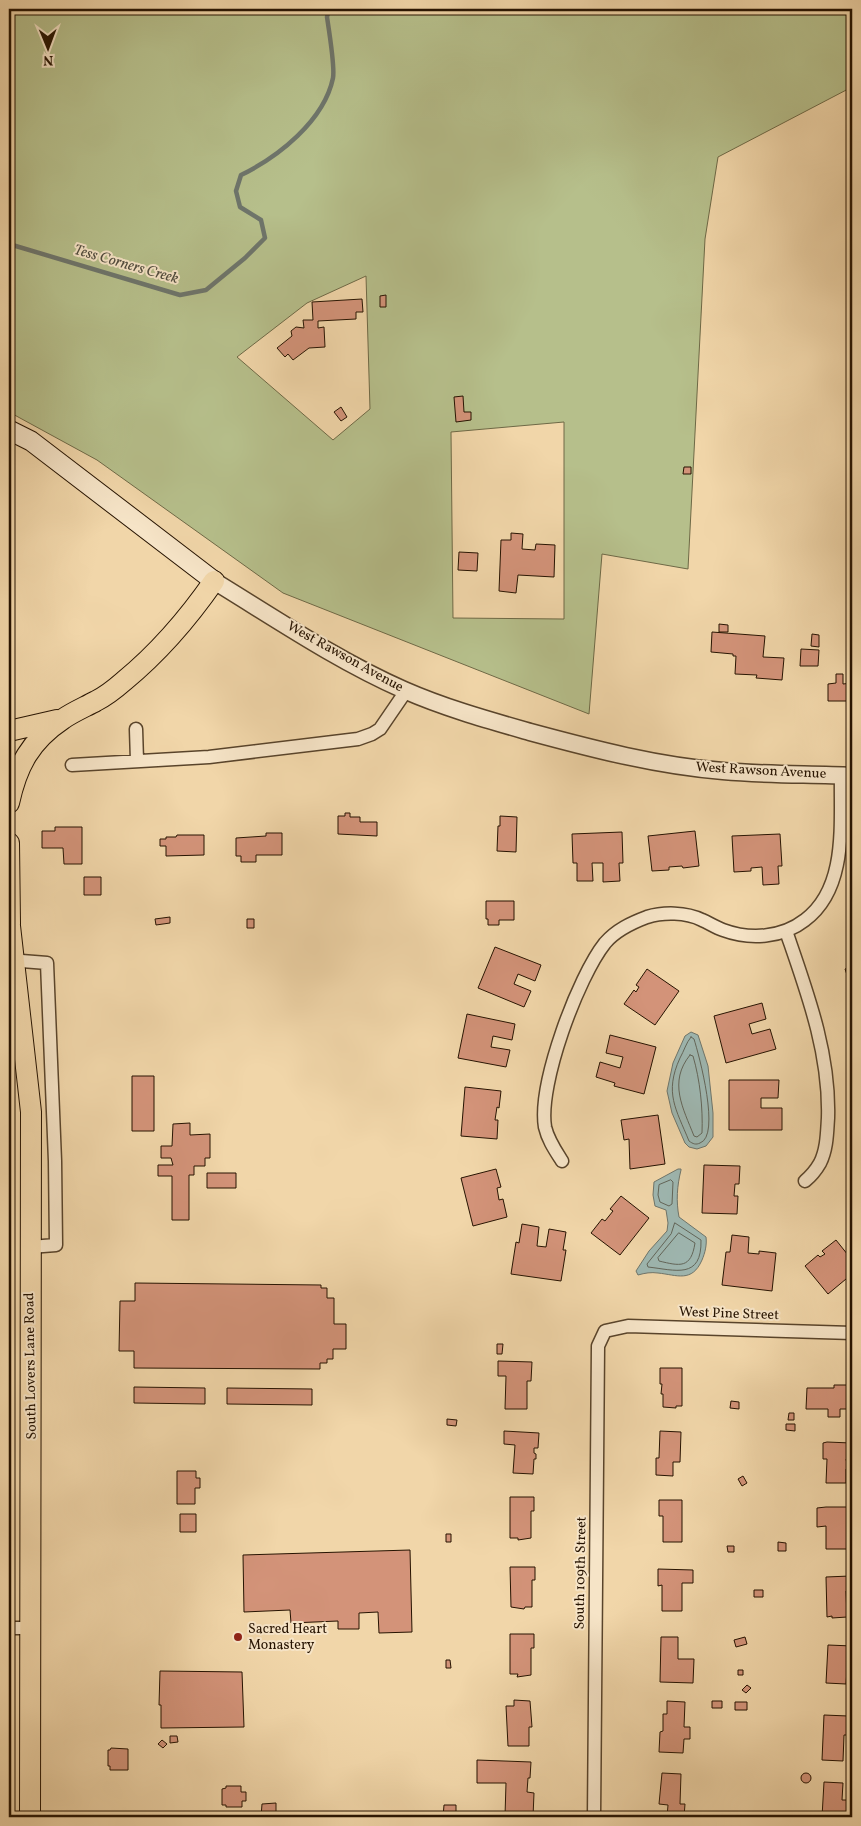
<svg xmlns="http://www.w3.org/2000/svg" width="861" height="1826" font-family="Vollkorn,serif">
  <style>
    .green { fill: #b6bf8b; stroke: #6e6946; fill-rule: evenodd }
    .water { fill: #9eb7b1; stroke: #6e756b }
    .lines { fill: none; stroke-linecap: round; stroke-linejoin: round }
    .shore { stroke: #626559; stroke-width: 1 }
    .stream { stroke: #6e756b; stroke-width: 4.5 }
    .building { fill: #d39379; stroke: #261301 }
    .minor-casing { stroke: #59442b; stroke-width: 15 }
    .tertiary-casing { stroke: #59442b; stroke-width: 19 }
    .secondary-casing { stroke: #261301; stroke-width: 21 }
    .primary-casing { stroke: #261301; stroke-width: 22 }
    .minor { stroke: #f6e4c7; stroke-width: 12 }
    .tertiary { stroke: #f6e4c7; stroke-width: 16 }
    .secondary { stroke: #f6e4c7; stroke-width: 19 }
    .primary { stroke: #f1d6a9; stroke-width: 20 }
    .poi-dot { fill: #8f2418; stroke: #f6e4c7; stroke-width: 2 }
    .labels { text-anchor: middle; dominant-baseline: central; stroke-width: 4; stroke-linejoin: round; paint-order: stroke }
    .street-label { font-size: 14px; fill: #261301; stroke: #f6e4c7 }
    .poi-label { font-size: 14px; fill: #261301; stroke: #f6e4c7; text-anchor: start }
    .water-label { font-size: 15px; font-style: italic; fill: #504c3f; stroke: #f6e4c7 }
  </style>
  <rect width="100%" height="100%" fill="#f1d6a9"/>
  <filter id="stains"><feTurbulence type="fractalNoise" baseFrequency=".004" numOctaves="4"/><feColorMatrix values="0 0 0 0 .2 0 0 0 0 .09 0 0 0 0 .02 0 0 0 .5 -.17"/></filter>
  <radialGradient id="worn" r=".72"><stop offset=".6" stop-color="#630" stop-opacity="0"/><stop offset="1" stop-color="#630" stop-opacity=".3"/></radialGradient>
  <path class="green" d="M9 9H852V87L718 157 705 239 688 569 602 554 589 714 283 593 97 460 9 412ZM366 276 370 409 333 440 237 357 307 303ZM564 422V619L453 618 451 432Z"/>
  <path class="water" d="M691 1032 698 1035 708 1066 713 1113V1137L706 1146 697 1149 689 1147 685 1143 672 1113 667 1091 673 1063 685 1036Z
    M678 1169H681V1170C677 1186 676 1201 679 1217L706 1237C707 1245 705 1253 702 1260 692 1283 677 1275 658 1273 651 1272 645 1273 638 1275L636 1271 649 1251 667 1231 668 1223 666 1210 655 1206 653 1195 654 1182Z"/>
  <g class="lines">
    <path class="shore" d="M691 1037 694 1039C699 1055 721 1136 700 1143 696 1145 693 1144 689 1141 676 1109 664 1093 680 1058 684 1051 686 1043 691 1037Z
      M690 1055 693 1056C700 1080 703 1108 702 1133L697 1137 694 1136C683 1108 668 1082 690 1055Z
      M671 1180 673 1182 672 1204 669 1206 660 1202 658 1195 659 1185Z
      M675 1223 701 1240C702 1280 675 1270 648 1267L647 1264 671 1234Z
      M679 1233 695 1243C691 1269 680 1266 659 1261L658 1258Z"/>
    <path class="stream" d="M9 244 180 295 206 290 245 258 265 238 261 220 240 207 236 191 241 175C278 157 324 121 333 78 335 66 329 31 327 17L329 9"/>
  </g>
  <path class="building" d="M386 295V307H380V296Z
    M362 299 363 312H356V319L318 321V328L324 327 325 347 309 348 293 360 288 354 285 357 277 348 292 336 291 331 296 327 304 328 303 320H313L312 302Z
    M463 396 464 412H471V420L456 422 454 397Z
    M341 407 347 417 341 421 334 412Z
    M684 467H691V474H683Z
    M511 533 523 534 522 549 535 550 536 544 555 545 554 577 518 575 516 593 499 591 501 540H511Z
    M459 552 478 553 477 571 458 570Z
    M719 624 728 625V632H719Z
    M712 632 765 636 763 657 784 658 782 680 756 678 757 675 735 674 736 656H733V654L711 652Z
    M812 634 819 635V647L811 646Z
    M801 649 819 650 818 666H800Z
    M836 674H843V684L852 683V701H828V684L836 683Z
    M345 813H350V817H360V822H377V836L338 834V816H345Z
    M500 816 517 817 516 852 497 851 498 826H500Z
    M55 827H82V864H64L63 848H42V831H55Z
    M695 831 699 866 683 868 682 866 669 867V870L652 871 648 836Z
    M622 832 623 863H619L620 881 603 882V863H592L593 881H577V863H573L572 834Z
    M266 833H282V855H256V862H241V856H236V838L266 836Z
    M780 834 782 866H778L779 884 763 885 762 867 751 868V871L734 872 732 836Z
    M177 835H204V855L166 856V846H160V839H166V837H176Z
    M84 877H101V895H84Z
    M486 901H514V920H499V925H488V919H486Z
    M170 917V923L156 925 155 919Z
    M247 919H254V928H247Z
    M495 947 541 965 535 981 518 974 514 984 531 991 524 1007 478 988Z
    M852 966V984H850L845 969Z
    M647 969 679 991 655 1025 624 1004 634 990 636 992 639 987 636 985Z
    M762 1003 766 1019 749 1024 752 1034 770 1029 776 1049 726 1063 714 1016Z
    M467 1014 515 1024 512 1040 493 1036 491 1047 510 1050 506 1067 458 1058Z
    M610 1035 656 1047 644 1094 614 1086 615 1083 596 1077 600 1062 620 1068 623 1057 606 1053Z
    M132 1076H154V1131H132Z
    M729 1080H779L778 1098H761V1108H782V1130H729Z
    M465 1087 501 1091 499 1108 497 1107 495 1120H498L497 1139 461 1136Z
    M658 1115 665 1164 630 1169 629 1139 624 1140 621 1120Z
    M190 1123V1135L210 1134V1158H205V1166H194V1175H189V1220H172V1176H158V1165H173L171 1158H161V1146H172L173 1124Z
    M704 1165 740 1166 739 1184H735L734 1196H738L737 1214 702 1213Z
    M496 1169 501 1187 497 1188 499 1200 503 1199 507 1217 473 1226 461 1178Z
    M207 1173H236V1188H207Z
    M621 1196 649 1218 620 1255 591 1233 602 1219 605 1221 613 1211 610 1209Z
    M522 1224 539 1227 537 1246 546 1247 549 1229 566 1232 563 1250H566L561 1281 511 1274 516 1242 519 1243Z
    M732 1235 749 1237 748 1253 759 1254V1251L776 1253 772 1291 722 1285 726 1252H730Z
    M836 1240 852 1260V1274L828 1294 805 1266 818 1255 820 1257 825 1254 822 1251Z
    M135 1283 321 1285V1288H327V1298H334V1324H346V1349H333V1359H327V1363H320V1369L134 1368V1351H119L120 1301H135Z
    M497 1344H503L502 1354H497Z
    M498 1361 532 1362 531 1381H527V1409H505L506 1376H498Z
    M660 1368H682V1406H676V1408L663 1407V1394H661L662 1384H660Z
    M834 1385H847V1409H840V1417H828V1409H806L807 1388H834Z
    M134 1387 205 1388V1404L134 1403Z
    M227 1388 312 1389V1405L227 1404Z
    M731 1401 739 1402V1409L730 1408Z
    M789 1413H794V1420H788Z
    M447 1419 457 1420 456 1426 447 1425Z
    M786 1424H795V1431L786 1430Z
    M504 1431 539 1433 538 1448H534V1453L536 1454V1459H534L533 1474 513 1473 515 1445 504 1444Z
    M660 1431 681 1432 680 1462H673V1476L656 1475V1458H659Z
    M827 1442 851 1443 850 1459H846L848 1469H846V1483H826L827 1459H823V1443Z
    M177 1471H196V1478H200V1488H195V1504H177Z
    M743 1476 747 1483 742 1486 738 1479Z
    M510 1497H534V1511H531V1538L518 1540V1538H510Z
    M659 1500H682V1542H663V1516H659Z
    M826 1507H850V1525H847V1549H826V1526L817 1527V1508Z
    M180 1514H196V1532H180Z
    M446 1534H451V1542H446Z
    M778 1542 786 1543V1551H778Z
    M727 1546H734V1552H728Z
    M410 1550 412 1632 379 1633 378 1612 359 1613V1629H338V1621L291 1623 290 1610 244 1612 243 1555Z
    M510 1567H535V1580H532V1607H525L524 1609 511 1607Z
    M658 1569 693 1570V1583H682V1611H662V1585L658 1586Z
    M850 1576V1591H846L847 1617 832 1618V1616L827 1617 826 1577Z
    M754 1590H763V1597H754Z
    M510 1634H534V1648H531V1675L517 1677 518 1674H510Z
    M661 1637H678V1659H694L693 1683 660 1682Z
    M745 1637 747 1644 736 1647 734 1640Z
    M828 1645 852 1646 851 1660H849L848 1670H847L846 1684 826 1683Z
    M446 1660H450L451 1668H446Z
    M738 1670H743V1675H738Z
    M160 1671 242 1672 244 1727 161 1728V1705H159Z
    M747 1685 751 1688 746 1693 742 1690Z
    M514 1700 530 1701 532 1727H529V1746H508L506 1706H514Z
    M667 1701 685 1702 684 1727H690V1739H684L683 1753 659 1752 660 1732 663 1731V1714H667Z
    M712 1701H722V1708H712Z
    M735 1702H747V1710H735Z
    M824 1715 848 1716 847 1735H844L843 1761 822 1760Z
    M170 1736H177L178 1742 170 1743Z
    M162 1740 167 1744 163 1748 158 1744Z
    M111 1748 128 1749V1770H110V1766H108V1750H110Z
    M477 1760 531 1762 530 1778H528L527 1792 534 1793 533 1817 505 1816 506 1783H477Z
    M662 1773 681 1774 680 1804H685L684 1817H667L668 1805 659 1804Z
    M801 1778a5 5 0 1 1 10 0a5 5 0 1 1-10 0Z
    M824 1782 843 1783 842 1800H848L847 1817H822Z
    M226 1786H241V1792H246V1801H242V1807H226V1805H222V1789L226 1788Z
    M276 1803V1817H261L262 1804Z
    M444 1805H456V1817H443Z"/>
  <g class="lines">
    <defs>
      <path id="minor" d="M136 729 137 761
        M72 765 209 757 358 739 372 734 380 729 406 691
        M786 931C807 992 830 1053 828 1118 827 1133 827 1149 820 1163 816 1170 811 1176 805 1181
        M9 960 47 963 55 1161 56 1245 30 1247
        M562 1161C555 1150 548 1140 545 1127 538 1084 578 977 605 943 616 930 631 923 647 917 663 912 686 912 702 920 709 923 715 927 723 930 750 940 782 938 805 920 848 888 840 823 841 775
        M9 1628H30
        M594 1817 598 1346 605 1331 628 1326 852 1333"/>
      <path id="tertiary" d="M214 581C276 619 338 661 404 690 445 708 488 720 530 732 593 749 658 766 723 771 766 775 809 774 852 776"/>
      <path id="secondary" d="M9 430 31 441 214 581"/>
      <path id="primary" d="M9 731 57 720
        M9 803C17 766 30 741 63 719 73 712 85 707 96 701 106 696 116 688 124 681 158 653 189 617 214 581
        M9 843 10 924
        M9 917 31 1112 30 1817"/>
    </defs>
    <use href="#minor" class="minor-casing"/>
    <use href="#tertiary" class="tertiary-casing"/>
    <use href="#secondary" class="secondary-casing"/>
    <use href="#primary" class="primary-casing"/>
    <use href="#minor" class="minor"/>
    <use href="#tertiary" class="tertiary"/>
    <use href="#secondary" class="secondary"/>
    <use href="#primary" class="primary"/>
  </g>
  <circle class="poi-dot" cx="238" cy="1637" r="5"/>
  <g class="labels">
    <g class="street-label">
      <text transform="translate(345 657) rotate(29)">West Rawson Avenue</text>
      <text transform="translate(761 771) rotate(3)">West Rawson Avenue</text>
      <text transform="translate(729 1314) rotate(2)">West Pine Street</text>
      <text transform="translate(31 1366) rotate(-91)">South Lovers Lane Road</text>
      <text transform="translate(581 1573) rotate(-89)">South 109th Street</text>
    </g>
    <g class="poi-label">
      <text x="248" y="1629">Sacred Heart<tspan x="248" dy="16">Monastery</tspan></text>
    </g>
    <g class="water-label">
      <text transform="translate(126 265) rotate(16)">Tess Corners Creek</text>
    </g>
  </g>
  <rect width="861" height="1826" fill="none" stroke="#f1d6a9" stroke-width="30"/>
  <rect x="10" y="10" width="841" height="1806" fill="none" stroke="#261301" stroke-width="2.5"/>
  <rect x="15" y="15" width="831" height="1796" fill="none" stroke="#261301"/>
  <g transform="translate(48 48) rotate(179)" stroke="#f6e4c7" stroke-width="4" paint-order="stroke">
  <path d="M0-4L9 19L0 12L-9 19Z" fill="#261301"/>
  <text y="-8" font-size="14" font-weight="bold" text-anchor="middle" fill="#261301">N</text>
  </g>
  <rect width="100%" height="100%" filter="url(#stains)"/>
  <rect width="100%" height="100%" fill="url(#worn)"/>
</svg>
